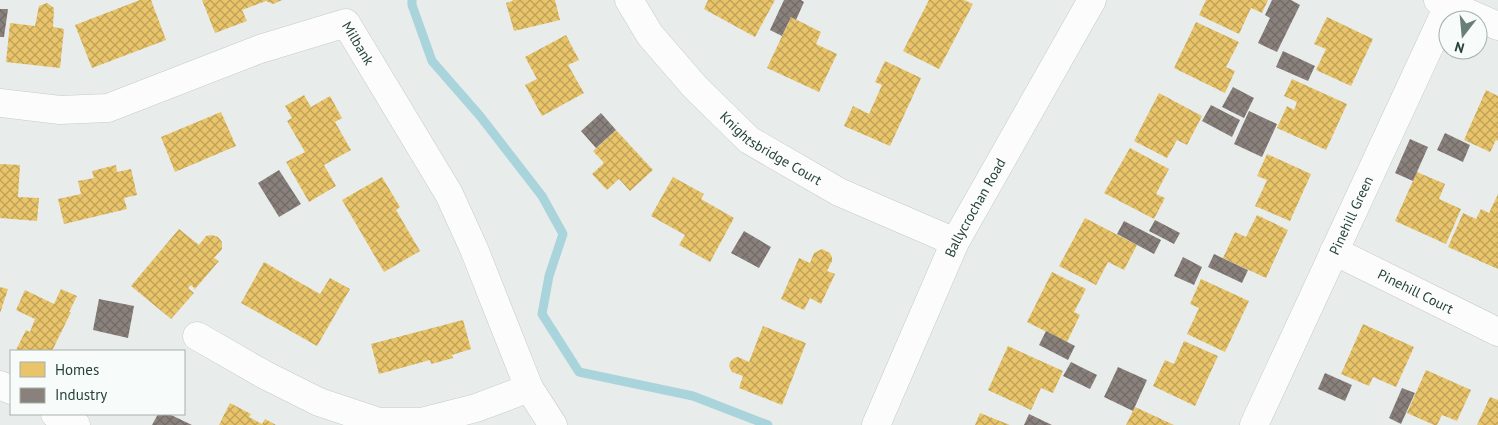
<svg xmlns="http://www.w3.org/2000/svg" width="1498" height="425" font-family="'PT Sans',sans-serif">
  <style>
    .homes { fill: url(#homes-cross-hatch) }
    .industry { fill: url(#industry-cross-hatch) }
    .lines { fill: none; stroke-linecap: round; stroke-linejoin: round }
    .stream { stroke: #a9d4db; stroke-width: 9 }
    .street-casing { stroke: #c5cac8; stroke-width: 29 }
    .secondary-casing { stroke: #c3cbc8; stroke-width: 29 }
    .street { stroke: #fcfcfc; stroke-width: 28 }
    .secondary { stroke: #fcfcfc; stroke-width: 28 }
    .labels { text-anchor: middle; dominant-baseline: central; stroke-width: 5; stroke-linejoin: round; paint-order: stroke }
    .street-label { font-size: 14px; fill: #24423a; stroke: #f7fbf9 }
  </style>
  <defs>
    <pattern id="homes-cross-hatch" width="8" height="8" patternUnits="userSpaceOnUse" patternTransform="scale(1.25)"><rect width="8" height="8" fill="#e9c46a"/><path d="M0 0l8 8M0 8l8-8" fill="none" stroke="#bda158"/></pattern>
    <pattern id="industry-cross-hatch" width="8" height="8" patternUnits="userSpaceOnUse" patternTransform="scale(1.25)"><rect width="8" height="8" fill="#8a817c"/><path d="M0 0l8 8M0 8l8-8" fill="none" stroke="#716b67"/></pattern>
  </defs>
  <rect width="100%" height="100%" fill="#e8edeb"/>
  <path class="homes" d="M140 0H151L166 40 92 68 75 25Z
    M202 0H282L273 4 266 1 242 10 247 21 215 33Z
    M512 0H555L560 20 514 31 506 3 513 1Z
    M708 0H775L755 37 704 9Z
    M929 0H964L973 4 939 69 903 51Z
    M1206 0H1268L1262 13 1251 8 1239 34 1199 15Z
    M47 3 54 8 53 27 64 29 60 68 6 62 10 23 35 26 39 6Z
    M791 17 821 32 816 44 837 54 819 92 767 68Z
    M1327 17 1373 39 1351 86 1316 70 1326 49 1314 44Z
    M1196 22 1239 42 1226 67 1235 71 1225 93 1174 68Z
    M566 35 579 60 568 65 584 93 542 116 525 85 537 79 525 57Z
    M885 61 921 78 890 146 844 126 853 106 869 114 882 85 875 82Z
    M1292 79 1347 104 1326 150 1277 128 1287 106 1294 110 1297 102 1284 96Z
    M1486 90 1498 96V141L1496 140 1490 152 1464 140Z
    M1159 93 1202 116 1187 145 1177 140 1167 158 1134 141Z
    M304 95 311 107 330 96 342 118 335 122 351 150 324 165 336 186 309 202 286 162 305 152 287 121 292 118 285 106Z
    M221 112 236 146 175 172 161 137Z
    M616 130 653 170 630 191 619 179 607 190 592 174 604 163 593 151Z
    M1130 148 1169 169 1156 194 1165 198 1154 219 1104 193Z
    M1267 154 1311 174 1290 221 1255 206 1267 180 1257 176Z
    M0 164 20 165 18 197 39 198 37 221 0 218Z
    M116 165 117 172 131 169 137 195 124 198 127 209 64 224 58 199 81 194 78 181 94 178 92 171Z
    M1417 172 1445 184 1439 199 1461 209 1446 244 1395 221Z
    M382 177 400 207 396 210 420 251 384 272 342 200Z
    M673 177 704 194 701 199 734 218 710 262 679 245 685 235 651 216Z
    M1498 194V269L1448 247 1463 213 1476 219 1481 209 1489 213Z
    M1257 215 1288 230 1266 278 1223 258 1235 232 1246 237Z
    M1085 218 1137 245 1124 270 1108 262 1096 285 1059 266Z
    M179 229 199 245 206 236 212 235 218 237 222 242V249L214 258 219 261 195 289 191 285 188 288 194 293 171 319 131 286Z
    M822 249 830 253 832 257V261L827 271 835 274 821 304 810 298 804 310 781 299 799 258 810 263 814 253Z
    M264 262 320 294 330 278 350 289 317 346 241 303Z
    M1052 272 1086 289 1074 312 1080 315 1067 342 1027 322Z
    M1201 279 1249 301 1225 352 1187 334 1199 308 1190 304Z
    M0 287 8 289 0 313Z
    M61 289 77 296 69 312H71L52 351 16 350 26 330 30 332 35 319 16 310 25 290 54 304Z
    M463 320 471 349 452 355 453 358 431 364 430 360 379 374 371 344Z
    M1363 324 1414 347 1396 387 1373 377 1369 386 1341 374Z
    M763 326 806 343 782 405 739 388 743 376 732 372 729 366 730 362 734 358 738 357 749 362Z
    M1184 341 1218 356 1195 406 1153 386 1165 360 1174 364Z
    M1008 346 1063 371 1053 393 1041 388 1031 410 988 390Z
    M1426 370 1471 390 1457 421 1442 415 1437 425H1434L1407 413Z
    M1490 397 1498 400V425H1477Z
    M230 403 251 414 249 417 262 424 265 419 276 425H219Z
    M1135 407 1174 425H1126Z
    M980 413 1010 425H975Z"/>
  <path class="industry" d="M784 0H801L804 2 796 20 791 17 782 36 770 30Z
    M1272 0H1291L1300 5 1277 52 1258 43 1270 18 1265 15Z
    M0 9H8L4 37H0Z
    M1283 51 1315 66 1308 81 1276 67Z
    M1233 87 1254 98 1244 118 1222 107Z
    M1211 105 1240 120 1232 137 1202 121Z
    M1249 111 1277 124 1262 157 1234 144Z
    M601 113 616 130 596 148 581 131Z
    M1445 133 1470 145 1463 162 1437 150Z
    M1410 139 1428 147 1413 181 1395 173Z
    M279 170 301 204 279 217 258 183Z
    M1155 220 1180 233 1174 244 1149 231Z
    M1124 221 1161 240 1154 254 1117 234Z
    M744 231 771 247 759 268 731 253Z
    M1214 254 1248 270 1242 283 1208 267Z
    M1183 257 1202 267 1194 285 1174 276Z
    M99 299 134 306 128 338 93 330Z
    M1046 331 1075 346 1068 360 1039 345Z
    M1071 362 1097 375 1090 389 1063 376Z
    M1118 367 1147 380 1133 411 1104 397Z
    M1325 373 1352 385 1345 401 1318 389Z
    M1402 388 1415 393 1401 424 1389 418Z
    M158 414H169L192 425H152Z
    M1029 414 1052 425H1024Z"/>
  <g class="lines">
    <path class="stream" d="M412 0V5L432 61 480 116 542 196 563 234 549 276 542 314 579 372 693 396 768 425"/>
    <defs>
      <g id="street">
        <path id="s1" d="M629 0 650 35 695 87 749 140 839 192 955 242"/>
        <path d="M1438 0 1498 26"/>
        <path id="s2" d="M0 103 60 110 108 108 260 49 346 23 449 194 474 249 529 388 553 425"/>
        <path id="s3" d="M1334 251 1498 332"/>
        <path d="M197 336 263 374 319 402 379 422H421L476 408 529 388"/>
        <path d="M0 385 11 390"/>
        <path d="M55 414 76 425"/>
        <path id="s4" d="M1254 425 1449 4"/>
      </g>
      <g id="secondary">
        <path id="s5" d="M876 425 955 242 1092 0"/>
      </g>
    </defs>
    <use href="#street" class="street-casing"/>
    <use href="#secondary" class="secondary-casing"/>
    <use href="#street" class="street"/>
    <use href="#secondary" class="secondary"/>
  </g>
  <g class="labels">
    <g class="street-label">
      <text stroke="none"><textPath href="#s2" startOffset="385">Milbank</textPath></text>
      <text stroke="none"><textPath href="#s1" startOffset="208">Knightsbridge Court</textPath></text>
      <text stroke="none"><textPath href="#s5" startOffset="239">Ballycrochan Road</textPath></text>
      <text stroke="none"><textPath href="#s4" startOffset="231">Pinehill Green</textPath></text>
      <text stroke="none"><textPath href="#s3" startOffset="91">Pinehill Court</textPath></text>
    </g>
  </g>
  <rect x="10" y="350" width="175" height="65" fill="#f7fbf9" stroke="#a3b1ad"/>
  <rect x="20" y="362" width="25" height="15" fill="#e9c46a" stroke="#a3b1ad"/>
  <text x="55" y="375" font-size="15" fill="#24423a">Homes</text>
  <rect x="20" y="388" width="25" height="15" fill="#8a817c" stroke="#a3b1ad"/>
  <text x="55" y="400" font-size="15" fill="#24423a">Industry</text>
  <g transform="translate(1463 35) rotate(196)"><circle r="24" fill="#f7fbf9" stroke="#a3b1ad"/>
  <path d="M0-4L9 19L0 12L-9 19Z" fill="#697e78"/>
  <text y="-8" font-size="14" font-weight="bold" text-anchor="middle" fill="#24423a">N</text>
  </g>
</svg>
